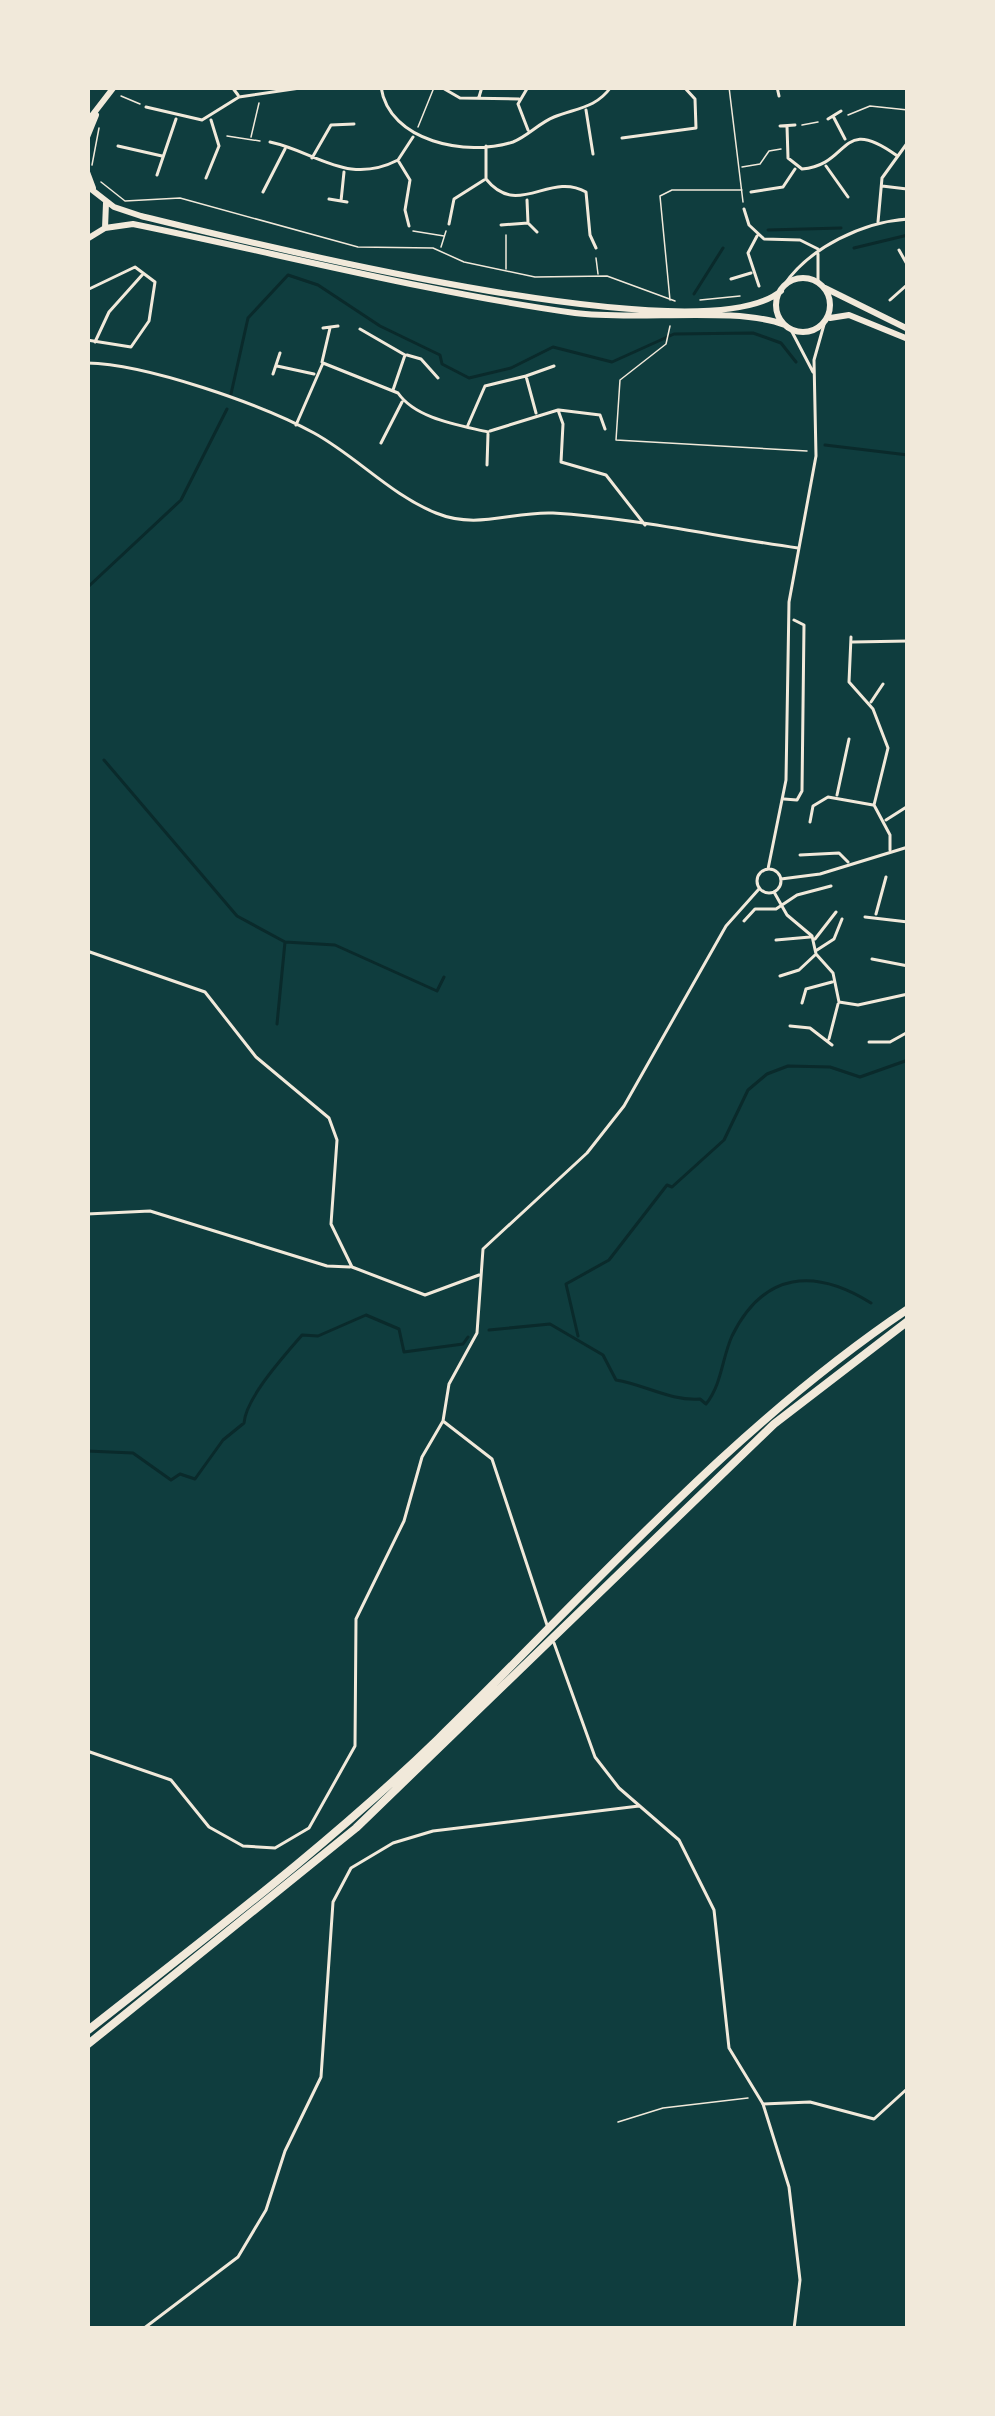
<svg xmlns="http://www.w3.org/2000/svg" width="995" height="2416" font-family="'Archivo Narrow',sans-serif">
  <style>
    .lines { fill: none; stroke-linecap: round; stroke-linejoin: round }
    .stream { stroke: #0a2a2b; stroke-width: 3 }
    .path { stroke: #f1e9da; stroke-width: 1.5 }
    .minor { stroke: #f1e9da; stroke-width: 3 }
    .tertiary { stroke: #f1e9da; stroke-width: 3 }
    .primary { stroke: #f1e9da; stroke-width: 6 }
    .trunk { stroke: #f1e9da; stroke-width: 6 }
    .motorway { stroke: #f1e9da; stroke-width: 8 }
  </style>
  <rect width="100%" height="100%" fill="#0f3d3e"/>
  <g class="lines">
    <path class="stream" d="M768 230 841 228
      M854 248 908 235
      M694 294 723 248
      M231 394 248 318 288 275 318 285 380 326 440 355 442 364 469 378 511 368 553 347 612 362 674 334 753 333 781 343 796 362
      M825 445 908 455
      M89 586 181 500 227 409
      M104 760 237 916 285 942 277 1024
      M285 942 335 945 437 991 444 977
      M489 1330 550 1324 603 1355 616 1380C646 1385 670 1401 700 1399L706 1404C722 1384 722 1358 732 1336 764 1271 815 1268 871 1303
      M578 1336 566 1284 609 1260 667 1185 672 1187 724 1140 748 1090 767 1074 788 1066 830 1067 860 1077 908 1060
      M87 1451 133 1453 171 1480 180 1474 195 1479 223 1440 244 1423C246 1397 286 1354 302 1335L318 1336 366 1315 399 1329 404 1352 463 1344 468 1337"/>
    <path class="path" d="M729 87 743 202
      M121 96 140 104
      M848 115 870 106 908 110
      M802 125 818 122
      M418 127 433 90
      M227 136 260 141
      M251 137 259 103
      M92 165 99 128
      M742 167 760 164 769 151 781 149
      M101 182 125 201 180 198 358 247 433 248 464 262 535 277 607 276 675 301
      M413 231 444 236
      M441 247 446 231
      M596 258 598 274
      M506 269V235
      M670 300 660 196 672 190H742
      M700 300 740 296
      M670 326 666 344 620 380 616 440 807 451
      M618 2122 663 2108 748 2098"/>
    <path class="minor" d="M232 87 238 95
      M381 87C389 142 467 157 513 142 528 136 539 123 554 117 577 108 596 108 611 87
      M441 87 460 98 519 99
      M528 87 518 104 528 130
      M777 87 779 96
      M479 97 482 87
      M146 107 202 120 239 97 307 87
      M586 110 593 154
      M833 116 845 139
      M828 119 841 111
      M780 126 795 125
      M787 126 788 158 802 169C851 165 839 114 896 155
      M622 138 696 128 695 99 684 87
      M270 142C317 152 347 186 398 160L413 137
      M118 146 162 156
      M486 146V179C518 219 549 171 586 192L590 235 596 248
      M312 158 331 125 354 124
      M399 162 410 180 405 210 409 226
      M826 166 848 197
      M157 175 176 119
      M206 178 219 146 211 120
      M882 186 907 189
      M263 192 285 149
      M751 192 783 187 795 169
      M329 199 347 202
      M341 201 344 172
      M744 209 749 225 764 239 800 240 818 249
      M878 222 882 178 908 142
      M449 224 454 199 484 180
      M529 224 537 232
      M501 225 528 223 527 200
      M757 236 748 253 759 286
      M899 250 908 266
      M731 279 751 273
      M87 290 135 267 155 282 149 321 131 347 87 340
      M890 300 908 284
      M323 328 338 326
      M360 329 405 355 393 390
      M95 342 109 312 143 274
      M407 355 421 359 438 378
      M322 362 330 328
      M87 363C146 364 261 404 314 433 356 456 391 495 436 513 477 530 513 511 553 513 635 518 718 537 798 548
      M277 366 314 374
      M273 374 280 353
      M559 410 600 415 605 429
      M536 413 526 376 554 366
      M296 425 323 363 398 393C416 419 459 425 488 432
      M468 425 485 386 526 376
      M490 431 558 410 563 424 561 462 606 475 645 525
      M381 443 402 402
      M487 465 488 434
      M851 637 849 682 873 709 888 748 874 805 890 835V850
      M853 642 908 641
      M871 702 883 684
      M837 795 849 739
      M784 799 797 800 802 791 804 625 794 620
      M886 820 908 806
      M810 822 813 806 828 797 873 805
      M800 855 839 853 848 862
      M774 892 787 915 812 936 816 954 833 973 839 1002 858 1005 908 994
      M876 914 886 877
      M865 917 908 922
      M744 921 755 909H776L797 895 831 886
      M815 939 836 912
      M776 940 810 937
      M817 950 834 939 842 919
      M87 951 205 992 256 1057 329 1118 337 1140 331 1224 352 1267 425 1295 479 1275
      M872 959 908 966
      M780 976 799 970 815 955
      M802 1003 806 989 832 982
      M790 1026 810 1028 832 1045
      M829 1039 838 1004
      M869 1042H890L908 1032
      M87 1214 150 1211 327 1266 350 1267
      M763 2104 810 2102 874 2119 908 2088"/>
    <path class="tertiary" d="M818 282V254
      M784 285C810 247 863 222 908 219
      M790 328 813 372
      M757 881a12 12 0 1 1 24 0a12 12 0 1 1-24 0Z
      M768 869 786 780 789 602 816 456 814 360 825 321
      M781 879 820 874 908 847
      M443 1421 492 1459 548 1628
      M554 1643 595 1757 619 1788 679 1840 714 1910 729 2048 763 2104 789 2187 800 2280 794 2329
      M87 1751 171 1780 209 1827 243 1846 275 1848 309 1828 355 1746 356 1619 404 1521 422 1457 443 1421 449 1384 477 1333 483 1249 587 1153 624 1106 726 926 759 889
      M143 2329 238 2257 266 2210 285 2151 321 2077 333 1902 351 1868 393 1843 433 1831 639 1806"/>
    <path class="primary" d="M87 122 114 87
      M87 137 96 115
      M87 172 93 188"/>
    <path class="trunk" d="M87 186 114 207 141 216C248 242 703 357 781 291
      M105 228 106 203
      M87 239 105 228 133 224C280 254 426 292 575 313 634 321 738 306 785 325
      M776 305a27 27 0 1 1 54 0a27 27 0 1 1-54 0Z
      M825 288 908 329
      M830 318 849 315 908 339"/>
    <path class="motorway" d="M87 2031C206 1937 329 1845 438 1739 590 1591 731 1428 908 1309
      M87 2045 356 1828 774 1424 908 1321"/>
  </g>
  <rect width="995" height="2416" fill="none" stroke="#f1e9da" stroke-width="180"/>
</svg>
